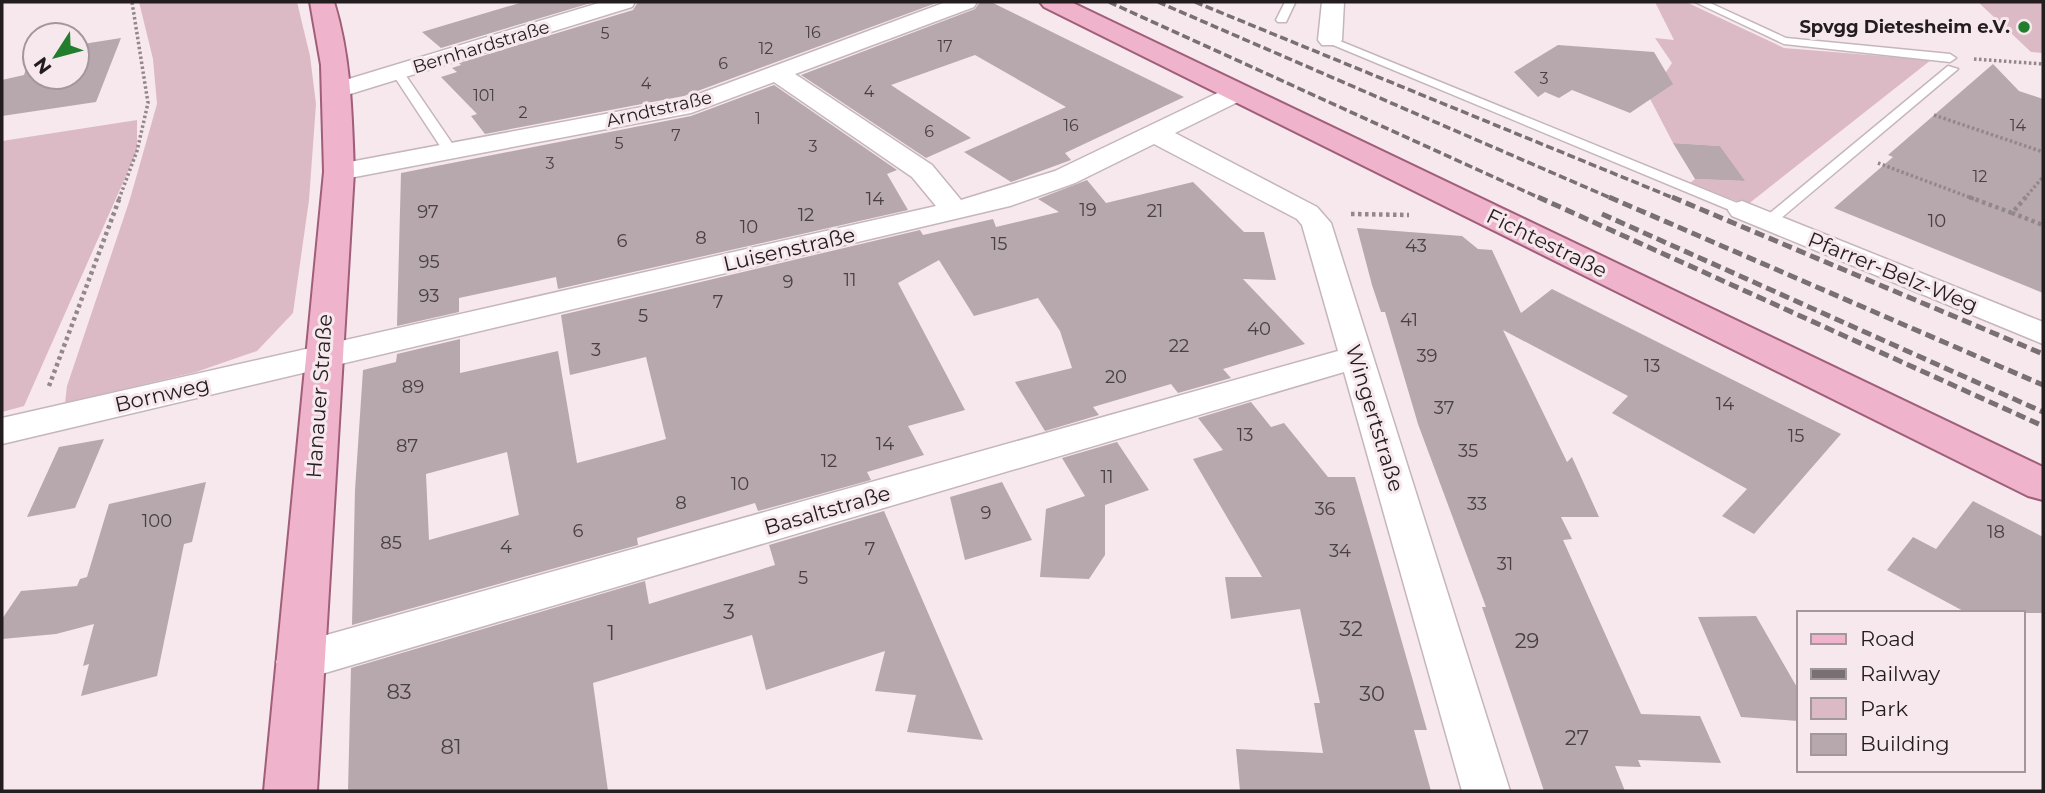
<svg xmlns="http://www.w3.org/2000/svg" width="2045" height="793" font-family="Montserrat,sans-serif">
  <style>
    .green { fill: #dbbac5 }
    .building { fill: #b7a8ad; fill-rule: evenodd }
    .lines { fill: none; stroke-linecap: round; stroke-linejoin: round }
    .service-casing { stroke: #c5b6bb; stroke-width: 3 }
    .minor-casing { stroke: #c5b6bb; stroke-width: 3 }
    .primary-casing { stroke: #a05e79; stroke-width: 4 }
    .path-far1 { stroke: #92878b; stroke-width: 3.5; stroke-dasharray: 2.5 2.5; stroke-linecap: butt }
    .path { stroke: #92878b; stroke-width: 4.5; stroke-dasharray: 3.5 3.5; stroke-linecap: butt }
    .service { fill: #fff; fill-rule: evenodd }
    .minor { fill: #fff; fill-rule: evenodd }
    .primary { fill: #efb3cc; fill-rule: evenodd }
    .rail-far1 { stroke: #797073; stroke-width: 3.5; stroke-dasharray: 8 3.5; stroke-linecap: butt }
    .rail { stroke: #797073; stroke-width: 5; stroke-dasharray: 10 5; stroke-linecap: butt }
    .poi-dot { fill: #227d2d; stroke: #f7e8ed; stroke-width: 2.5 }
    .labels { text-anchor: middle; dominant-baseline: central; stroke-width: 6; stroke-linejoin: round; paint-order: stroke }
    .far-number-label { font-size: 16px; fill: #484042 }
    .far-poi-label { font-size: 18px; font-weight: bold; fill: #231d1f; stroke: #f7e8ed; text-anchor: end }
    .far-street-label { font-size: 18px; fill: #231d1f; stroke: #f7e8ed }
    .number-label { font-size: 18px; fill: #484042 }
    .street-label { font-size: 21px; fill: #231d1f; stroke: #f7e8ed }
    .near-number-label { font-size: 21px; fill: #484042 }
  </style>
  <rect width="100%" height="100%" fill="#f7e8ed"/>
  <path class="green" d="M139 2H297L310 56 316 104 309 200 293 313 257 351 196 372 65 403 67 386 130 199 157 104 153 59Z
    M1655 2H1686L1784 48 1931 60 1747 205 1690 183 1695 179 1744 181 1720 146 1673 143 1635 70 1666 72 1672 63 1655 38 1674 40Z
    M1978 2H2043V53L2031 52Z
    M137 120V151L24 406 2 412V141Z"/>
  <path class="building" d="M523 2H594L441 48 422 32Z
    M638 2H939L684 96 485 134 471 116 477 114 441 77 457 72 452 68 461 65 459 63 633 10Z
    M980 2H991L1184 97 1065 153 1071 160 1011 182 964 152 1066 107 975 55 891 85 971 138 926 158 801 75 975 9Z
    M121 38 96 102 2 116V80L24 75 31 53 35 52V77H77V45Z
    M1558 45 1654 52 1673 84 1630 113 1572 90 1559 98 1545 92 1538 97 1514 72Z
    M1993 64 2019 91 2043 99V293L1834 208 1893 157 1888 155Z
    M774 85 897 170 887 174 908 210 558 289 556 277 459 298V312L397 326 401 173 691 116Z
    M1673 143 1720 146 1745 181 1695 179Z
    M1087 180 1106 203 1193 182 1244 232H1264L1276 280 1243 279 1305 344 1223 369 1231 378 1178 393 1171 384 1093 407 1099 415 1045 431 1015 382 1072 368 1060 331 1038 298 974 316 939 260 898 283 965 410 908 426 924 455 867 472 871 480 758 511 755 503 637 538 638 545 352 625 355 490 363 370 396 362 397 354 460 339V373L558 351 577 463 615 453 666 439 646 357 570 375 561 315 920 230 923 235 993 219 996 227 1059 212 1038 199ZM507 452 519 515 429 540 426 474Z
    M1357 228 1462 236 1478 249 1492 250 1521 313 1552 289 1841 434 1754 534 1722 516 1747 489 1612 413 1628 396 1503 330 1567 462 1572 457 1599 517H1561L1572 539 1563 540 1641 714 1700 716 1721 763 1638 760 1641 767 1615 766 1625 791H1544L1482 607H1486L1418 424 1385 312H1381L1372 285Z
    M1251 402 1271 427 1284 423 1328 477H1355L1427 730H1414L1431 791H1240L1236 749 1323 753 1314 703H1320L1300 609 1231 619 1225 577H1262L1193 459 1223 450 1198 418Z
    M104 439 75 508 27 517 59 447Z
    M1117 442 1149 490 1105 505V555L1089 579 1040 577 1046 509 1085 496 1062 458Z
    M206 482 192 542 184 544 157 676 81 696 89 664 83 666 94 624 56 634 2 639V619L21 591 77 586 80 579 87 577 109 504Z
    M1002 482 1032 540 965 560 950 497Z
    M1973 501 2043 537V613H1967L1887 570 1913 537 1936 549Z
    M884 511 983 740 907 732 916 695 875 691 885 651 766 690 752 635 593 683 608 791H348L351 668 645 581 649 604 775 565 769 545Z
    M1756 616 1798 689V721L1741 717 1698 617Z"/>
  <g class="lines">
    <defs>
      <path id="service" d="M1285 2 1295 3 1286 22H1278L1276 20Z
        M1695 2H1708L1786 38 1950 54 1956 58 1950 62 1784 44Z
        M1330 37 1747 207 1749 210 1742 214 1737 213 1326 42 1324 40Z
        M1948 66 1958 69 1774 224H1764V218Z
        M394 70H402L458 152 456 155H446L392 73Z"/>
      <path id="minor" d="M602 2H635L632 7 347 95H329L326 90 329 85Z
        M946 2H977L974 7 795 74 932 165 961 200 1055 171 1230 87H1248L1251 92 1248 97 1175 133 1317 207 1331 223 1510 791H1462L1344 372 298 681 282 675 276 662 282 649 298 643 1338 351 1302 225 1297 219 1154 144 1075 183 1010 206 2 444V418L936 206 912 177 774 82 691 113 339 180 329 178 325 172 329 166 339 164 685 99Z
        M1322 2H1344L1342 40 1338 45H1322L1318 40Z
        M1742 201 2043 322V344L1732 216 1728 210 1732 204Z"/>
      <path id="primary" d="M310 2H334C351 57 352 114 354 172L317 791H264L324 172 321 65Z
        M1040 2H1071L2043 467V500L2028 496 1044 7Z"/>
    </defs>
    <use href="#service" class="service-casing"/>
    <use href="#minor" class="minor-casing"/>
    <use href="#primary" class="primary-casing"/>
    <path class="path-far1" d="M1974 59 2043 64
      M1934 115 2043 152
      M1878 163 1974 199
      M119 199 137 151 148 103 132 2
      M2024 199 2043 177"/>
    <path class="path" d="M1969 197 2012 213
      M2026 197 2012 213 2043 225
      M1351 214 1409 215
      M49 386 120 197"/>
    <use href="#service" class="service"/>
    <use href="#minor" class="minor"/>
    <use href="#primary" class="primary"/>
    <path class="rail-far1" d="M1109 2 1542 199
      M1158 2 1613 199
      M1195 2 1676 199"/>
    <path class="rail" d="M1538 197 2043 426
      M1609 197 2043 385
      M1672 197 2043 354
      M1602 214 2043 412"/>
  </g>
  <circle class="poi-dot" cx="2024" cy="27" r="7"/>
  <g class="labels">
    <g class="far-number-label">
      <text x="813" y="32">16</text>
      <text x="605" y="33">5</text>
      <text x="945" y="46">17</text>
      <text x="766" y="48">12</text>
      <text x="723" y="63">6</text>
      <text x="1544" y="78">3</text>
      <text x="646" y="83">4</text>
      <text x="869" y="91">4</text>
      <text x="484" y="95">101</text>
      <text x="523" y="112">2</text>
      <text x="758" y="118">1</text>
      <text x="1071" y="125">16</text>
      <text x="2018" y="125">14</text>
      <text x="929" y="131">6</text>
      <text x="676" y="135">7</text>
      <text x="619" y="143">5</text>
      <text x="813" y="146">3</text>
      <text x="550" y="163">3</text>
      <text x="1980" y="176">12</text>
    </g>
    <g class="far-poi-label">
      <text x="2010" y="27">Spvgg Dietesheim e.V.</text>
    </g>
    <g class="far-street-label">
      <text transform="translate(481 47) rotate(-17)">Bernhardstraße</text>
      <text transform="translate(659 109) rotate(-13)">Arndtstraße</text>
    </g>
    <g class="number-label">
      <text x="875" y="199">14</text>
      <text x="1088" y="210">19</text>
      <text x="1155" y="211">21</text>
      <text x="428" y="212">97</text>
      <text x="806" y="215">12</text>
      <text x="1937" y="221">10</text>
      <text x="749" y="227">10</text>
      <text x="701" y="238">8</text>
      <text x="622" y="241">6</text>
      <text x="999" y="244">15</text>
      <text x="1416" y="246">43</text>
      <text x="429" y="262">95</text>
      <text x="850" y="280">11</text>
      <text x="788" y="282">9</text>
      <text x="429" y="296">93</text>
      <text x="718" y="302">7</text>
      <text x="643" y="316">5</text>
      <text x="1409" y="320">41</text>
      <text x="1259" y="329">40</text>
      <text x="1179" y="346">22</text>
      <text x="596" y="350">3</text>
      <text x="1427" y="356">39</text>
      <text x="1652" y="366">13</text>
      <text x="1116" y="377">20</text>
      <text x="413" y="387">89</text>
      <text x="1725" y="404">14</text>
      <text x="1444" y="408">37</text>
      <text x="1245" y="435">13</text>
      <text x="1796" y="436">15</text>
      <text x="885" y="444">14</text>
      <text x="407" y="446">87</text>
      <text x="1468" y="451">35</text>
      <text x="829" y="461">12</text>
      <text x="1107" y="477">11</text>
      <text x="740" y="484">10</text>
      <text x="681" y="503">8</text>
      <text x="1477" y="504">33</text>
      <text x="1325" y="509">36</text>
      <text x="986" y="513">9</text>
      <text x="157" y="521">100</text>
      <text x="578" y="531">6</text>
      <text x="1996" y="532">18</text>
      <text x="391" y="543">85</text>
      <text x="506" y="547">4</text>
      <text x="870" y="549">7</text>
      <text x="1340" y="551">34</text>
      <text x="1505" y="564">31</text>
      <text x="803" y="578">5</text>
    </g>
    <g class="street-label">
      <text transform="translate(1547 243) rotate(26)">Fichtestraße</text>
      <text transform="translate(789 249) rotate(-13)">Luisenstraße</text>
      <text transform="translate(1893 272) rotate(22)">Pfarrer-Belz-Weg</text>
      <text transform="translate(162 394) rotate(-13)">Bornweg</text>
      <text transform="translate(319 396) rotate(-86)">Hanauer Straße</text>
      <text transform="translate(1375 418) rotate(73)">Wingertstraße</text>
      <text transform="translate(827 510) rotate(-16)">Basaltstraße</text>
    </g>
    <g class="near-number-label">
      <text x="729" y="611">3</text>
      <text x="1351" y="628">32</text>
      <text x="611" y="632">1</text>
      <text x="1527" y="640">29</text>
      <text x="399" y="691">83</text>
      <text x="1372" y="693">30</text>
      <text x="1577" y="737">27</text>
      <text x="451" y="746">81</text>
    </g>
  </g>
  <rect width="2045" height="793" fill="none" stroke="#231d1f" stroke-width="7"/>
  <rect x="1797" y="611" width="228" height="161" fill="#f7e8ed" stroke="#a2979b" stroke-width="2"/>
  <rect x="1811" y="634" width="35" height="10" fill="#efb3cc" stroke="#a2979b" stroke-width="2"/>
  <text x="1860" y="646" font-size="21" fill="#231d1f">Road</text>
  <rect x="1811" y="669" width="35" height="10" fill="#797073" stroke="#a2979b" stroke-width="2"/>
  <text x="1860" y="681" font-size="21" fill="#231d1f">Railway</text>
  <rect x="1811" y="698" width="35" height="21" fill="#dbbac5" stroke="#a2979b" stroke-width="2"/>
  <text x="1860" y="716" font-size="21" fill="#231d1f">Park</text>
  <rect x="1811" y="734" width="35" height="21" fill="#b7a8ad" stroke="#a2979b" stroke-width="2"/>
  <text x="1860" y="751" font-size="21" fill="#231d1f">Building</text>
  <g transform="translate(56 56) rotate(234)"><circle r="33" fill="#f7e8ed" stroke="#a2979b" stroke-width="2"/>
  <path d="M0-5L12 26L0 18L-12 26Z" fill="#227d2d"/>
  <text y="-10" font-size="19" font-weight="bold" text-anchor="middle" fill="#231d1f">N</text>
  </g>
</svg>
